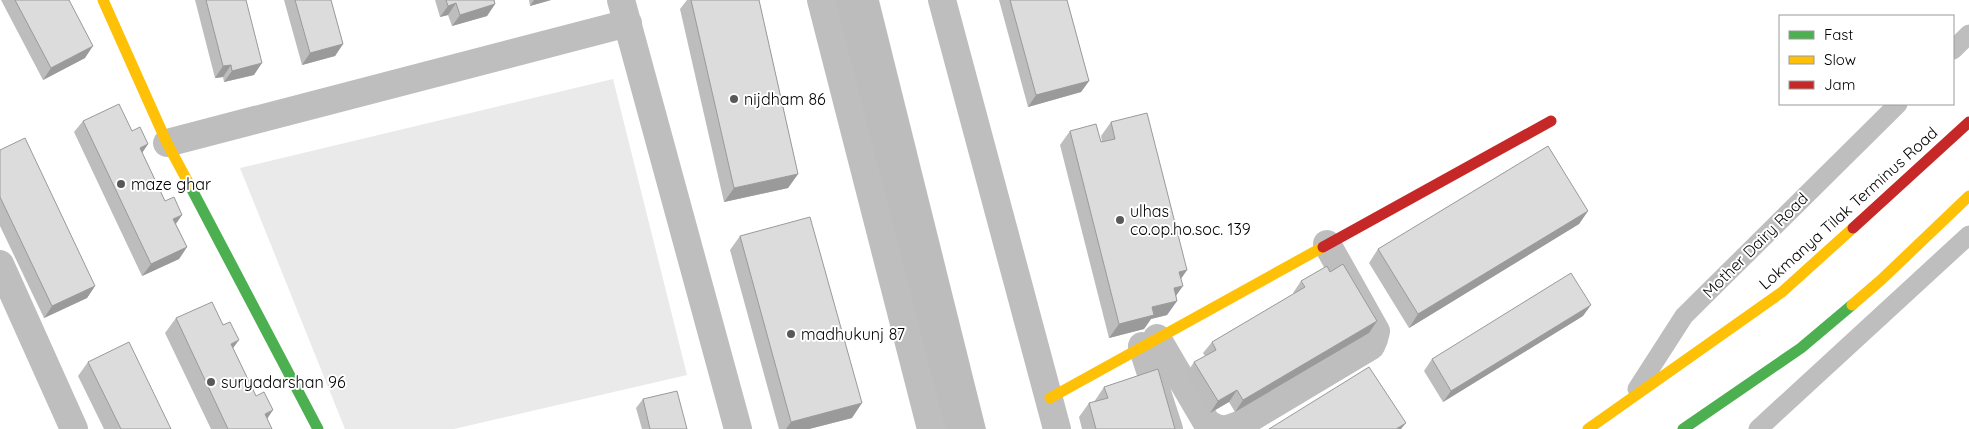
<svg xmlns="http://www.w3.org/2000/svg" width="1969" height="429" font-family="Quicksand,sans-serif">
  <style>
    .green { fill: #eaeaea }
    .water { fill: #bcbcbc }
    .lines { fill: none; stroke-linecap: round; stroke-linejoin: round }
    .lane { stroke: #bebebe; stroke-width: 19 }
    .street { stroke: #bebebe; stroke-width: 28 }
    .fast { stroke: #4caf50; stroke-width: 11 }
    .slow { stroke: #ffc107; stroke-width: 11 }
    .jam { stroke: #c62828; stroke-width: 11 }
    .wall { fill: #bdbdbd }
    .shaded-wall { fill: #9a9a9a }
    .building { fill: #dcdcdc; stroke: #9a9a9a }
    .poi-dot { fill: #595959; stroke: #fff; stroke-width: 2 }
    .labels { text-anchor: middle; dominant-baseline: central; stroke-width: 4; stroke-linejoin: round; paint-order: stroke }
    .poi-label { font-size: 16px; fill: #000; stroke: #fff; text-anchor: start }
    .street-label { font-size: 16px; fill: #000; stroke: #fff }
  </style>
  <rect width="100%" height="100%" fill="#fff"/>
  <path class="green" d="M613 79 687 375 454 429H345L240 168Z"/>
  <path class="water" d="M834 0H879L986 429H942Z"/>
  <g class="lines">
    <path class="lane" d="M1953 50 1969 34
      M1637 389 1684 316 1898 104
      M1758 429 1969 235"/>
    <path class="street" d="M621 0 738 429
      M821 0 931 429
      M942 0 1057 429
      M167 143 628 23
      M0 264 74 429
      M1157 338 1207 423 1216 428 1222 429
      M1142 346 1169 429
      M1228 429 1239 425 1371 346 1374 339 1376 331 1327 244"/>
    <path class="fast" d="M189 184 318 429
      M1683 429 1801 348 1852 305"/>
    <path class="slow" d="M103 0 167 143 189 184
      M1852 305 1881 280 1969 196
      M1050 398 1323 247
      M1588 429 1782 292 1853 228"/>
    <path class="jam" d="M1853 228 1969 122
      M1323 247 1551 121"/>
  </g>
  <path class="wall" d="M1 0H69L85 58 43 80Z
    M195 0H246L254 75 224 82 223 77 215 78Z
    M284 0H331L343 44 335 56 302 65Z
    M435 0H494L495 4 487 16 452 26 448 15 440 17Z
    M529 0H551L530 6Z
    M687 0H759L798 174 788 188 724 202 680 9Z
    M999 0H1067L1089 81 1081 92 1028 107Z
    M83 121 132 131 148 144 142 153 165 201 182 215 176 224 187 247 179 259 142 276 74 132Z
    M1111 122 1187 270 1181 279 1176 296 1177 301 1167 315 1151 319 1144 329 1109 338 1060 145 1070 131 1102 142 1101 136Z
    M0 150 95 286 87 298 44 318 0 226Z
    M1588 211 1579 224 1409 328 1369 263 1378 249Z
    M740 236 852 418 809 429H779L730 250Z
    M1330 272 1377 321 1369 333 1235 412 1229 402 1210 413 1186 374 1194 362 1205 356 1203 353 1212 342 1294 294 1293 293 1301 281Z
    M1583 316 1443 402 1424 371 1432 359Z
    M176 318 233 348 272 429H211L165 333Z
    M88 362 171 429H104L78 376Z
    M1104 387 1175 429H1082L1079 417 1089 403 1094 402Z
    M643 399 687 429H642L636 408Z"/>
  <path class="shaded-wall" d="M534 0H551L530 6Z
    M456 3 448 15 440 17 448 6Z
    M495 4 487 16 452 26 460 15Z
    M343 44 335 56 302 65 310 53Z
    M93 46 85 58 43 80 51 68Z
    M262 63 254 75 224 82 232 71Z
    M231 65 223 77 215 78 223 66Z
    M1089 81 1081 92 1028 107 1036 95Z
    M148 144 140 156V148Z
    M798 174 788 188 724 202 734 188Z
    M1588 211 1579 224 1409 328 1418 314Z
    M182 215 174 226 173 219Z
    M187 247 179 259 142 276 151 264Z
    M1187 270 1177 284 1179 272Z
    M95 286 87 298 44 318 52 306Z
    M1183 286 1173 300 1174 288Z
    M1177 301 1167 315 1151 319 1144 329 1109 338 1119 324 1152 307Z
    M1591 305 1583 316 1443 402 1451 391Z
    M1377 321 1369 333 1235 412 1243 400Z
    M239 340 228 355 231 344Z
    M1237 390 1229 402 1210 413 1218 401Z
    M862 403 852 418 809 429H786L791 422Z
    M273 410 263 425 265 414Z
    M1406 423 1401 429H1396Z"/>
  <path class="building" d="M15 0H69L93 46 51 68Z
    M206 0H246L262 63 232 71 231 65 223 66Z
    M295 0H331L343 44 310 53Z
    M446 0H494L495 4 460 15 456 3 448 6Z
    M691 0H759L798 174 734 188Z
    M1010 0H1067L1089 81 1036 95Z
    M119 104 132 131 140 127 148 144 140 148 165 201 174 197 182 215 173 219 187 247 151 264 83 121Z
    M1147 113 1187 270 1179 272 1183 286 1174 288 1177 301 1152 307 1154 315 1119 324 1070 131 1096 124 1101 142 1115 139 1111 122Z
    M25 138 95 286 52 306 0 197V150Z
    M1548 146 1588 211 1418 314 1378 249Z
    M810 217 862 403 791 422 740 236Z
    M1343 264 1377 321 1243 400 1237 390 1218 401 1194 362 1216 350 1212 342 1305 287 1301 281 1327 266 1330 272Z
    M1571 273 1591 305 1451 391 1432 359Z
    M212 302 223 325 230 322 239 340 231 344 256 396 264 392 273 410 265 414 272 429H228L176 318Z
    M129 342 171 429H121L88 362Z
    M1369 367 1406 423 1396 429H1269Z
    M1158 369 1175 429H1096L1089 403 1108 398 1104 387Z
    M677 391 687 429H650L643 399Z"/>
  <g class="poi-dot">
    <circle cx="734" cy="99" r="5"/>
    <circle cx="121" cy="184" r="5"/>
    <circle cx="1120" cy="220" r="5"/>
    <circle cx="791" cy="334" r="5"/>
    <circle cx="211" cy="382" r="5"/>
  </g>
  <g class="labels">
    <g class="poi-label">
      <text x="744" y="99">nijdham 86</text>
      <text x="131" y="184">maze ghar</text>
      <text x="1130" y="211">ulhas<tspan x="1130" dy="18">co.op.ho.soc. 139</tspan></text>
      <text x="801" y="334">madhukunj 87</text>
      <text x="221" y="382">suryadarshan 96</text>
    </g>
    <g class="street-label">
      <text transform="translate(1848 208) rotate(-42)">Lokmanya Tilak Terminus Road</text>
      <text transform="translate(1755 245) rotate(-45)">Mother Dairy Road</text>
    </g>
  </g>
  <rect x="1779" y="15" width="175" height="90" fill="#ffffff" stroke="#999999"/>
  <rect x="1789" y="31" width="25" height="8" fill="#4caf50" stroke="#999999"/>
  <text x="1824" y="40" font-size="15" fill="#000000">Fast</text>
  <rect x="1789" y="56" width="25" height="8" fill="#ffc107" stroke="#999999"/>
  <text x="1824" y="65" font-size="15" fill="#000000">Slow</text>
  <rect x="1789" y="81" width="25" height="8" fill="#c62828" stroke="#999999"/>
  <text x="1824" y="90" font-size="15" fill="#000000">Jam</text>
</svg>
